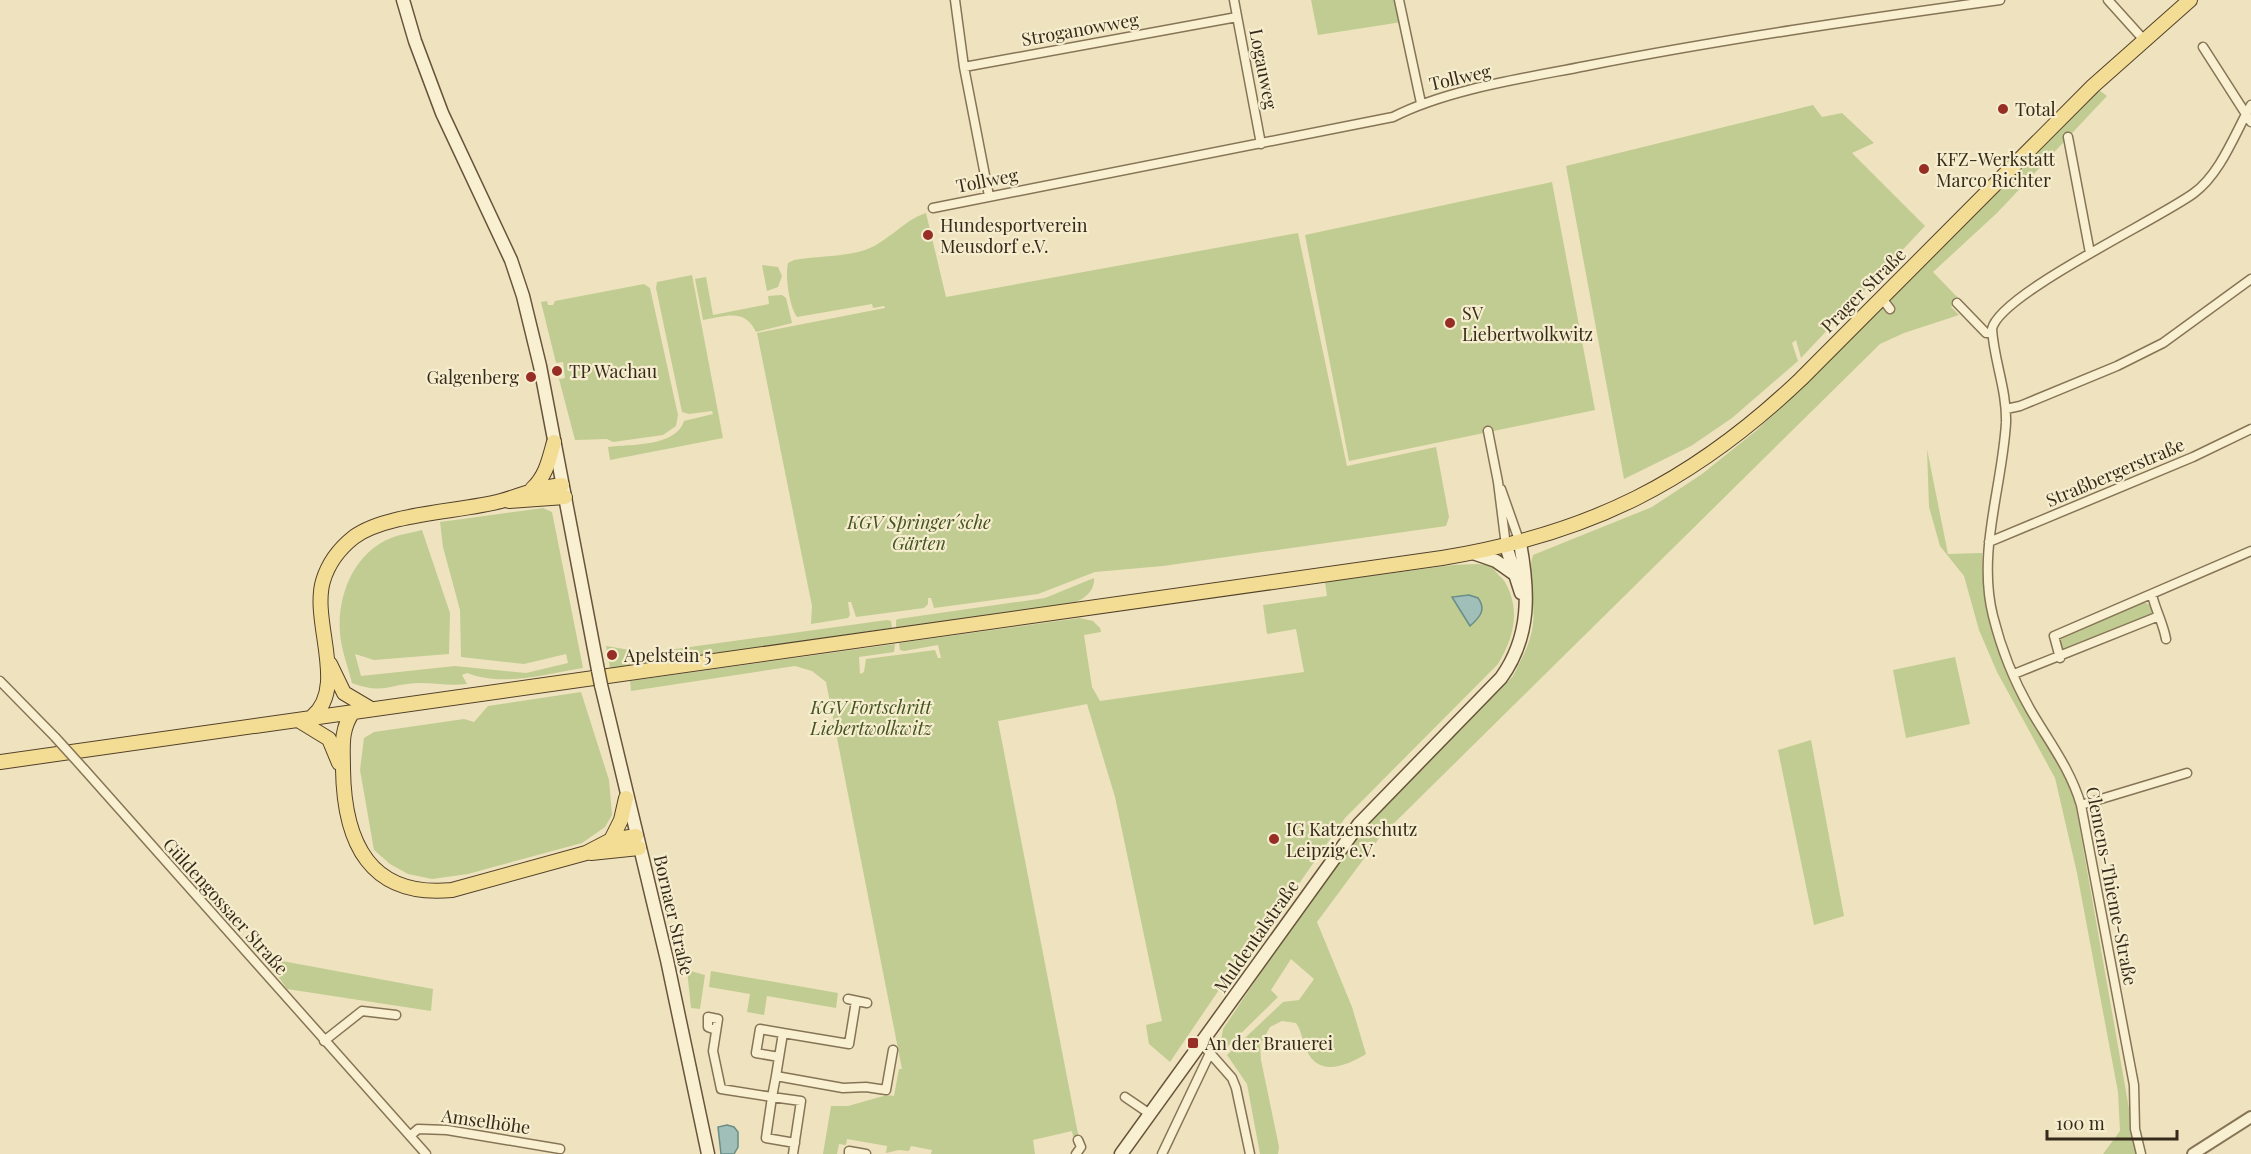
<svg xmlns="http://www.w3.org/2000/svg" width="2251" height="1154" font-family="'Playfair Display',serif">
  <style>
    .green { fill: #c1cc92 }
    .water { fill: #a1bfb9; stroke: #698d87; stroke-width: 1.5 }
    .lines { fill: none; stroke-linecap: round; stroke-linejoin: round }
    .minor-casing { stroke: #867456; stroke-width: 11 }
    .tertiary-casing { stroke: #867456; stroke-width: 14 }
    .secondary-casing { stroke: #68543a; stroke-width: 15 }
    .primary-casing { stroke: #53412b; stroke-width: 16 }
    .minor { stroke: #f9f0d1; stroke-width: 8 }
    .tertiary { stroke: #f9f0d1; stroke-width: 10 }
    .secondary { stroke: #f9f0d1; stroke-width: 12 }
    .primary { stroke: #f3dd94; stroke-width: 14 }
    .minor-bridge-casing { stroke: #867456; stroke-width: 11; stroke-linecap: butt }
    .secondary-bridge-casing { stroke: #68543a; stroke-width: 15; stroke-linecap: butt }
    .minor-bridge { stroke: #f9f0d1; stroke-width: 8 }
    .secondary-bridge { stroke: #f9f0d1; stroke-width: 12 }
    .poi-dot { fill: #962e26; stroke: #f5edcd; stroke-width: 2 }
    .labels { text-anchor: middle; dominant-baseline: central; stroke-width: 4.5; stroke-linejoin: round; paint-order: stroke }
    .street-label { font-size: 18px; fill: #352a1b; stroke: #f5edcd }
    .poi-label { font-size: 18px; fill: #352a1b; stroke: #f5edcd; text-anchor: start }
    .park-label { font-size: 18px; font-style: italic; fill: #425222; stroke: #f5edcd }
  </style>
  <rect width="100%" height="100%" fill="#eee3be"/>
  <path class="green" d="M1311 0H1398L1402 22 1318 35Z
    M2099 90 2107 96 1997 213 1933 272 1959 299 1951 307 1959 315 1904 333 1880 344 1380 837 1317 922 1352 1007 1366 1054C1346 1066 1318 1078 1306 1049 1302 1040 1302 1032 1296 1023L1282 1021 1270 1027 1260 1045 1261 1060 1279 1147 1278 1154H1260L1247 1084 1227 1055 1283 1002 1299 1000 1314 979 1291 959 1271 990 1278 997 1224 1050 1221 1041 1223 1029C1272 956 1320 880 1378 813 1420 765 1469 722 1513 676 1521 660 1531 643 1533 624 1536 601 1526 577 1533 555L1652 507 1702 474 1757 430 1881 308 1893 307 1890 300Z
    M1813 105 1822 117 1842 113 1874 143 1852 153 1925 226 1801 358 1796 340 1792 343 1798 361 1732 418 1691 446 1624 479 1566 166Z
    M1552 182 1595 410 1349 461 1305 235Z
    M926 213 946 297 1298 233 1347 466 1436 447 1449 517 1446 526 1163 566 1095 572 1038 594 934 608 931 598H928V604L924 608 856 617 851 602H848L850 615 848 618 811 624 812 606 757 333 885 308 884 306 873 308 872 304 797 317C789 306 785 276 788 263L794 260C816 256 844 257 865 250 888 242 904 220 926 213Z
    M762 265 778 267 782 276 778 287 767 291Z
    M692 275 723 438 610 460 608 447C631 444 676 447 684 421L713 414 712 411 689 414 682 412 656 288 657 282Z
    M706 277 713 315 769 304 768 296 782 295 786 298 792 323 756 332C745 308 726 316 703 320L695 279Z
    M644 284 650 288 678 415 676 426 663 435 613 442 607 439 575 440 559 379 565 378 563 362 556 363 541 302 547 301 548 305H553L555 301Z
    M1927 449 1948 554 1982 553C1983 601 1995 653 2017 696 2036 730 2061 759 2074 796L2137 1154H2103L2120 1131 2118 1092 2077 873 2055 778 1997 672 1979 630 1964 576 1940 546 1929 507Z
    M543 508 552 512 583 668C546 674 503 687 467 673L462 675 467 684C450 686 435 683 418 683 388 684 385 695 352 683 348 667 341 649 340 633 337 595 354 553 391 538 400 534 412 533 422 530L450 613 449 654 374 660 355 654 361 676 455 666 526 673 568 663 566 654 524 664 461 657 460 610 443 547 440 522Z
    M1478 564 1493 566C1495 574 1503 577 1506 584 1521 612 1513 639 1498 664L1345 818 1230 982 1225 981 1170 1062 1149 1044 1146 1025 1162 1021 1115 797 1087 704 998 721 1079 1139 1074 1140 1072 1131 1033 1140 1035 1154H931L932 1150 911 1146 909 1151 899 1150 886 1153 887 1146 847 1139 846 1145 839 1144 837 1154H823L831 1106H848L887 1095 894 1096 899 1069H902L826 682 812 671 795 666 631 691 630 681 895 644 894 652 859 657 860 674 864 672 866 659 935 650 938 658H941L938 645 904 651 900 650 899 643 1080 618 1093 621 1100 628 1101 632 1084 635 1092 687 1100 701 1304 672 1296 629 1267 634 1263 605 1327 596 1325 582 1453 565Z
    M1094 578C1095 592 1083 600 1071 604L896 628V620L898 619 1045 598Z
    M2144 602 2152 606V615L2062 653 2056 638Z
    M887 620 891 621 892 628 610 668 606 646 642 652 661 651Z
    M1955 657 1970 724 1906 738 1893 670Z
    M581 692 609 780 612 815 605 827 582 843 468 874 432 879 408 874 390 864 374 850 360 770 364 738 374 732 464 719 474 722 488 706Z
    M1811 740 1844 916 1814 925 1778 750Z
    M266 958 433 989 431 1011 287 989Z
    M687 970 705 975 700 1009 691 1008Z
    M711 971 838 993 836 1008 767 996 764 1015 747 1012 750 994 709 987Z"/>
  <path class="water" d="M1469 595 1478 598C1487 610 1479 618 1470 626L1452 597Z
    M727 1125 734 1127 738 1132V1147L734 1154H721L718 1127Z"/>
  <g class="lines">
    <defs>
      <path id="minor" d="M955 0 964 67 989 196
        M1234 0 1261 144
        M1399 0 1421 103
        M2108 0 2144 40
        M2203 47 2251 122
        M964 67 1237 17
        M2068 137 2090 253
        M933 208 1393 117C1448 89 1525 78 1586 66 1724 39 1862 19 2000 0
        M1881 297 1890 309
        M1957 303 1986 333H1992
        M2006 409 2020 406 2117 366 2163 343 2251 279
        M1488 431 1498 482 1506 546
        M1501 489 1520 543
        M1989 542 2193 457 2251 429
        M2152 595C2156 611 2163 623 2166 639
        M2060 658 2054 636 2251 551
        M2014 674 2159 616
        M0 681 55 737
        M84 769 426 1154
        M2081 805 2187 773
        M848 999 867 1003
        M716 1030 708 1027V1017L718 1019 713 1051 721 1089 772 1097 766 1138 795 1143
        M324 1041 362 1011 396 1015
        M1202 1044 1232 1078 1236 1088 1250 1154
        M779 1057 756 1053 760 1029 783 1033
        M776 1076 783 1033 849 1044 856 1001
        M1125 1097 1150 1114
        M410 1136 418 1129 447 1130 560 1149
        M793 1154 801 1101 772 1097 776 1076 843 1088 866 1087 886 1090 893 1050
        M849 1154V1151L866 1154
        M1076 1154 1081 1147 1078 1140
        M1162 1154 1210 1053
        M2141 1154 2135 1129 2134 1085 2081 805C2070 768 2049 742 2030 709 2014 681 2001 648 1993 616 1977 552 2002 488 2006 423 2007 390 1994 361 1992 329 1999 294 2161 218 2194 193 2221 173 2235 133 2251 105"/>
      <path id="tertiary" d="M2193 1154 2251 1117"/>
      <path id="secondary" d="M403 0 415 41 442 113 511 260 523 296 540 366 598 670
        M1506 546 1521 593
        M1473 553 1496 561 1513 573
        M601 685 667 960 708 1154
        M1121 1154 1359 824 1501 678C1531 636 1529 592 1520 543"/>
      <path id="primary" d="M532 489C546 476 549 460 554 442
        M509 501 565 497
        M330 664 344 693 371 709
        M353 712C340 730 343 748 343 769 344 843 370 898 452 890L586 853 611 840 636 836
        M312 717C348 687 311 622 323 581 328 564 340 548 354 537 387 513 460 512 501 501 522 495 539 487 562 485
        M298 720 329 739 339 763
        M0 762 1442 558C1589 534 1693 482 1801 379L2093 86 2190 0
        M611 840 621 820 626 798
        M591 853 639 848"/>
    </defs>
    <use href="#minor" class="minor-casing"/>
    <use href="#tertiary" class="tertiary-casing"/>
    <use href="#secondary" class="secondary-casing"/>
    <use href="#primary" class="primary-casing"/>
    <use href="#minor" class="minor"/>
    <use href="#tertiary" class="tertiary"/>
    <use href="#secondary" class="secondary"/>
    <use href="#primary" class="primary"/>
    <defs>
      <path id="minor-bridge" d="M55 737 84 769"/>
      <path id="secondary-bridge" d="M598 670 601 685"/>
    </defs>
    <use href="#minor-bridge" class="minor-bridge-casing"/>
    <use href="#secondary-bridge" class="secondary-bridge-casing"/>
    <use href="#minor-bridge" class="minor-bridge"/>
    <use href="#secondary-bridge" class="secondary-bridge"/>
  </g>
  <g class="poi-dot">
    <circle cx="2003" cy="109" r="6"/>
    <circle cx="1924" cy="169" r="6"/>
    <circle cx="928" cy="235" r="6"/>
    <circle cx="1450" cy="323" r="6"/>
    <circle cx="557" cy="371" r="6"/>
    <circle cx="531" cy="377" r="6"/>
    <circle cx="612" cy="655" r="6"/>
    <circle cx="1274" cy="839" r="6"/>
    <rect x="1187" y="1037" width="12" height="12" rx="3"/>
  </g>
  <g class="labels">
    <g class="street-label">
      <text transform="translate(1080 29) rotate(-10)">Stroganowweg</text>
      <text transform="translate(1264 69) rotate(79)">Logauweg</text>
      <text transform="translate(1460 77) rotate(-13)">Tollweg</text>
      <text transform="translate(987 180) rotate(-11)">Tollweg</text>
      <text transform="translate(1863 290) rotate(-45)">Prager Straße</text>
      <text transform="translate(2115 472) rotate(-23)">Straßbergerstraße</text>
      <text transform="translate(2112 886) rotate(79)">Clemens-Thieme-Straße</text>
      <text transform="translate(226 906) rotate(48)">Güldengossaer Straße</text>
      <text transform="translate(674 915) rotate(77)">Bornaer Straße</text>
      <text transform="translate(1256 936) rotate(-55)">Muldentalstraße</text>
      <text transform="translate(486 1121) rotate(8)">Amselhöhe</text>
    </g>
    <g class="poi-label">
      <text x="2015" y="109">Total</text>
      <text x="1936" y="159">KFZ-Werkstatt<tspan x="1936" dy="21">Marco Richter</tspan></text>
      <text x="940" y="225">Hundesportverein<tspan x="940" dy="21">Meusdorf e.V.</tspan></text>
      <text x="1462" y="313">SV<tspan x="1462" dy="21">Liebertwolkwitz</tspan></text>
      <text x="569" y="371">TP Wachau</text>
      <text x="519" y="377" text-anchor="end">Galgenberg</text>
      <text x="624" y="655">Apelstein 5</text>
      <text x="1286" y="829">IG Katzenschutz<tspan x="1286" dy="21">Leipzig e.V.</tspan></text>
      <text x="1205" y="1043">An der Brauerei</text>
    </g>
    <g class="park-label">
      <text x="919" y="522">KGV Springer´sche<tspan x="919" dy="21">Gärten</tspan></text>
      <text x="871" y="707">KGV Fortschritt<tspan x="871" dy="21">Liebertwolkwitz</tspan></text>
    </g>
  </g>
  <path d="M2047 1130v9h130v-9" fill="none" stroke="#352a1b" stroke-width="3"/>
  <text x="2056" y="1130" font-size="18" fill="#352a1b" stroke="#f5edcd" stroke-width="4.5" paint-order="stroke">100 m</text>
</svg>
